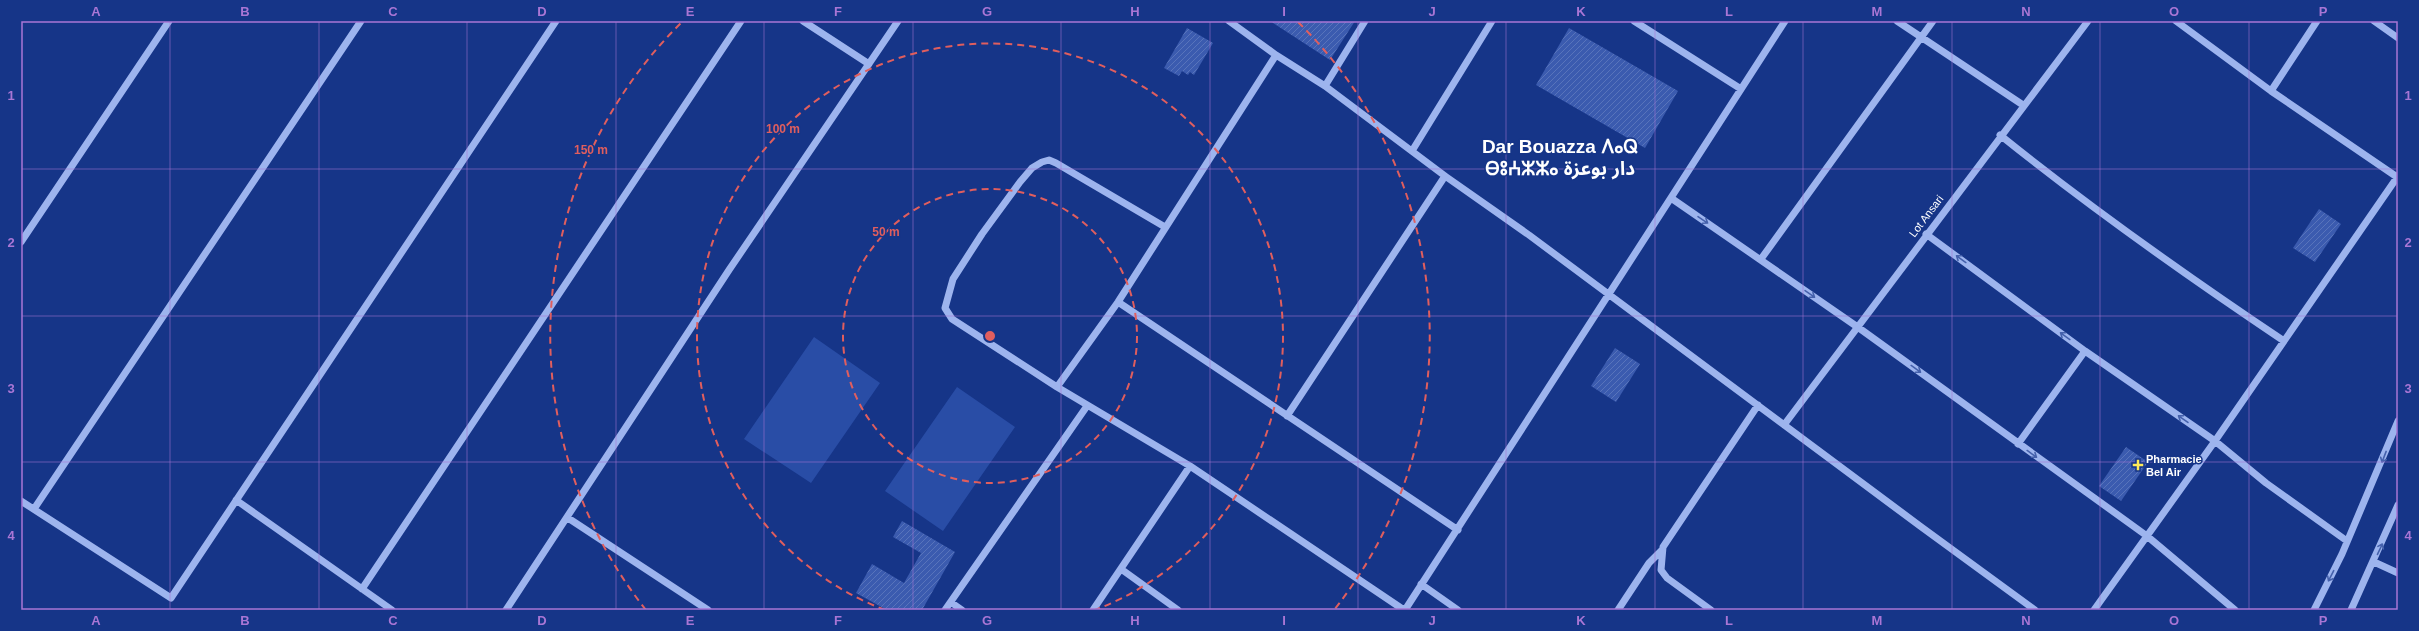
<svg xmlns="http://www.w3.org/2000/svg" width="2419" height="631" font-family="Helvetica,'Noto Sans Arabic','Noto Sans Tifinagh',sans-serif">
  <style>
    .grass { fill: #294da6 }
    .building { fill: url(#building-hatch) }
    .lines { fill: none; stroke-linecap: round; stroke-linejoin: round }
    .minor { stroke: #9db4ee; stroke-width: 7 }
    .oneway { stroke: #4561ac }
    .grid { fill: none; stroke: #a976d5; stroke-width: 1; stroke-opacity: 0.55 }
    .ring { fill: none; stroke: #e05e5e; stroke-width: 2; stroke-dasharray: 7 5 }
    .poi-dot { fill: #ffea5a; stroke: #163588; stroke-width: 1.5 }
    .labels { text-anchor: middle; dominant-baseline: central; stroke-width: 3; stroke-linejoin: round; paint-order: stroke }
    .street-label { font-size: 11px; fill: #fff; stroke: #163588 }
    .poi-label { font-size: 11px; font-weight: bold; fill: #fff; stroke: #163588; text-anchor: start }
    .town-label { font-size: 19px; font-weight: bold; fill: #fff; stroke: #163588 }
    .centre { fill: #e05e5e; stroke: #163588; stroke-width: 2 }
    .ring-label { font-size: 12px; text-anchor: middle; font-weight: bold; fill: #e05e5e; stroke: #163588; stroke-width: 3; stroke-linejoin: round; paint-order: stroke }
    .neatline { fill: none; stroke: #a976d5; stroke-width: 1.5 }
    .grid-label { font-size: 13px; text-anchor: middle; font-weight: bold; fill: #a976d5 }
  </style>
  <defs>
    <pattern id="building-hatch" width="6" height="6" patternUnits="userSpaceOnUse"><rect width="6" height="6" fill="#3b5baf"/><path d="M-1 1l2-2M0 6l6-6M5 7l2-2" fill="none" stroke="#5874bb"/></pattern>
  </defs>
  <rect width="100%" height="100%" fill="#163588"/>
  <path class="grass" d="M814 337 880 383 811 483 744 439Z
    M957 387 1015 427 943 531 885 491Z"/>
  <path class="building" d="M1270 21H1355L1330 60Z
    M1187 28 1213 43 1194 75 1190 72 1188 75 1182 71 1179 76 1164 68Z
    M1569 28 1678 91 1645 148 1536 85Z
    M2319 209 2341 224 2315 262 2293 248Z
    M1615 348 1640 364 1616 402 1591 386Z
    M2126 447 2148 462 2121 501 2099 486Z
    M902 521 955 552 922 610H887L856 593 872 564 904 583 921 553 893 537Z"/>
  <g class="lines">
    <path class="minor" d="M803 21 869 64
      M1229 21 1276 55 1325 86 1445 176 1529 235 1920 526 2035 610
      M1634 21 1741 89
      M1897 21 2023 105
      M2176 21 2271 91 2397 177
      M2374 21 2398 38
      M1325 86 1365 21
      M2271 91 2317 21
      M2000 135C2092 209 2187 276 2284 341
      M1412 151 1492 21
      M1671 198 1859 328 2147 536 2235 610
      M1165 227 1056 163 1049 160 1042 162 1032 168 1020 182 982 234 953 279 945 308 952 319 1057 387 1190 466 1404 610
      M1926 234 2085 351 2215 441 2266 483 2347 541
      M21 242 169 21
      M1761 259 1933 21
      M1118 302 1458 530
      M1057 387 1118 302 1276 55
      M1287 416 1445 176
      M1784 425 2088 21
      M2018 444 2085 351
      M236 500 392 610
      M21 501 171 598 556 21
      M34 509 361 21
      M568 518 708 610
      M2374 562 2398 573
      M1121 569 1178 610
      M1421 584 1458 610
      M362 589 741 21
      M952 603 962 610
      M506 610 729 270 898 21
      M945 610 1087 406
      M1093 610 1190 466
      M1405 610 1785 21
      M1618 610 1649 563 1662 550
      M1711 610 1667 578 1661 570 1663 547 1758 405
      M2094 610 2215 441 2398 176
      M2314 610 2342 554 2398 421
      M2351 610 2398 505"/>
  </g>
  <defs><path id="oneway-shaft" d="M-6 0H5M1.5-3L5.5 0L1.5 3" fill="none" stroke-width="1.6" stroke-linecap="round" stroke-linejoin="round"/></defs>
  <g class="oneway">
    <use href="#oneway-shaft" transform="translate(1703 220) rotate(34)"/>
    <use href="#oneway-shaft" transform="translate(1961 259) rotate(-144)"/>
    <use href="#oneway-shaft" transform="translate(1810 294) rotate(35)"/>
    <use href="#oneway-shaft" transform="translate(2065 336) rotate(-144)"/>
    <use href="#oneway-shaft" transform="translate(1916 369) rotate(36)"/>
    <use href="#oneway-shaft" transform="translate(2183 419) rotate(-145)"/>
    <use href="#oneway-shaft" transform="translate(2032 454) rotate(36)"/>
    <use href="#oneway-shaft" transform="translate(2384 457) rotate(111)"/>
    <use href="#oneway-shaft" transform="translate(2380 549) rotate(-65)"/>
    <use href="#oneway-shaft" transform="translate(2331 576) rotate(117)"/>
  </g>
  <path class="grid" d="M170 21V610M319 21V610M467 21V610M616 21V610M764 21V610M913 21V610M1061 21V610M1210 21V610M1358 21V610M1506 21V610M1655 21V610M1803 21V610M1952 21V610M2100 21V610M2249 21V610M21 169H2398M21 316H2398M21 462H2398"/>
  <g class="ring">
    <circle cx="990" cy="336" r="147"/>
    <path d="M885 610A293 293 0 1 1 1095 610"/>
    <path d="M646 610A440 440 0 0 1 682 22M1298 22A440 440 0 0 1 1334 610"/>
  </g>
  <path class="poi-dot" d="M2136 459h4v4h4v4h-4v4h-4v-4h-4v-4h4z"/>
  <g class="labels">
    <g class="street-label">
      <text transform="translate(1926 216) rotate(-53)">Lot Ansari</text>
    </g>
    <g class="poi-label">
      <text x="2146" y="459">Pharmacie<tspan x="2146" dy="13">Bel Air</tspan></text>
    </g>
    <g class="town-label">
      <text x="1560" y="146">Dar Bouazza ⴷⴰⵕ<tspan x="1560" dy="22">ⴱⵓⵄⵣⵣⴰ دار بوعزة</tspan></text>
    </g>
  </g>
  <circle cx="990" cy="336" r="6" class="centre"/>
  <g class="ring-label">
    <text x="783" y="133">100 m</text>
    <text x="591" y="154">150 m</text>
    <text x="886" y="236">50 m</text>
  </g>
  <rect width="2419" height="631" fill="none" stroke="#163588" stroke-width="44"/>
  <rect x="22" y="22" width="2375" height="587" class="neatline"/>
  <g class="grid-label">
    <text x="96" y="16">A</text>
    <text x="245" y="16">B</text>
    <text x="393" y="16">C</text>
    <text x="542" y="16">D</text>
    <text x="690" y="16">E</text>
    <text x="838" y="16">F</text>
    <text x="987" y="16">G</text>
    <text x="1135" y="16">H</text>
    <text x="1284" y="16">I</text>
    <text x="1432" y="16">J</text>
    <text x="1581" y="16">K</text>
    <text x="1729" y="16">L</text>
    <text x="1877" y="16">M</text>
    <text x="2026" y="16">N</text>
    <text x="2174" y="16">O</text>
    <text x="2323" y="16">P</text>
    <text x="11" y="100">1</text>
    <text x="2408" y="100">1</text>
    <text x="11" y="247">2</text>
    <text x="2408" y="247">2</text>
    <text x="11" y="393">3</text>
    <text x="2408" y="393">3</text>
    <text x="11" y="540">4</text>
    <text x="2408" y="540">4</text>
    <text x="96" y="625">A</text>
    <text x="245" y="625">B</text>
    <text x="393" y="625">C</text>
    <text x="542" y="625">D</text>
    <text x="690" y="625">E</text>
    <text x="838" y="625">F</text>
    <text x="987" y="625">G</text>
    <text x="1135" y="625">H</text>
    <text x="1284" y="625">I</text>
    <text x="1432" y="625">J</text>
    <text x="1581" y="625">K</text>
    <text x="1729" y="625">L</text>
    <text x="1877" y="625">M</text>
    <text x="2026" y="625">N</text>
    <text x="2174" y="625">O</text>
    <text x="2323" y="625">P</text>
  </g>
</svg>
